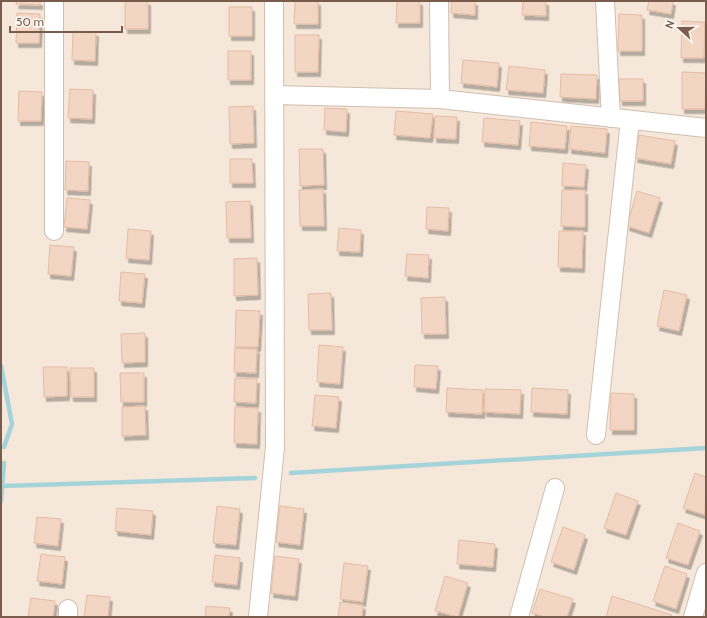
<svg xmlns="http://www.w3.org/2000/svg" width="707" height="618" font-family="Cabin,sans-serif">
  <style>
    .residential { fill: #f5e8da }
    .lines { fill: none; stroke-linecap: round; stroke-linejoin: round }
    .stream { stroke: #a5d3da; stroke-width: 4.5 }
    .building { fill: #f3d5c3; stroke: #e6bba3; filter: url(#shadow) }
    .minor-casing { stroke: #d1beb0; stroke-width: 20 }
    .minor { stroke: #fff; stroke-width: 18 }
  </style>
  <defs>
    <filter id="shadow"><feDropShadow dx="2.5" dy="4.5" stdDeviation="0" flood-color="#0004"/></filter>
  </defs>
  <rect width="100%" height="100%" fill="#fdf6ec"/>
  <path class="residential" d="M1 1H706V617H1Z"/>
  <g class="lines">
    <path class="stream" d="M1 366 12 424 4 447
      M291 473 706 448
      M2 486 255 478
      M1 501 4 463"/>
  </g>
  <path class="building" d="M17 1H40V5L16 4Z
    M125 1H148V29H125Z
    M295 1H318V24H294Z
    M397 1H420V23H396Z
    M452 1H475V15L451 13Z
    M523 1H546V16L522 15Z
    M649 1H673L671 14 647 10Z
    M229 7H252V36H229Z
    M17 13 40 14 39 43H16Z
    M619 14 642 15V51H618Z
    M682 21 705 22 704 58H681Z
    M73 31 96 32 95 61 72 60Z
    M295 35H319L318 72H295Z
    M228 51H251V80H228Z
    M463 60 499 63 497 87 461 83Z
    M509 66 545 70 543 93 506 90Z
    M682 72 706 73 705 109H682Z
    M561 74 597 75 596 99 560 97Z
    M619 79H643V101H620Z
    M70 89 93 90 92 119 68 118Z
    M19 91 42 92 41 121H18Z
    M253 106 254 143 230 144 229 107Z
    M325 108 347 109 346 132 324 130Z
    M396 111 433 114 430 138 394 135Z
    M435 116 457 117 456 139 434 138Z
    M484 118 520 121 518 145 482 142Z
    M531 122 567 126 565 149 529 146Z
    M571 126 607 129 605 153 569 149Z
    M639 135 675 141 671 164 635 158Z
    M299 149H323L324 185 300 186Z
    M230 159H252L253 183H230Z
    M66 161 89 162 88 191 65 190Z
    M563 163 586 165 584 187 562 186Z
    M323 189 324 226H300L299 190Z
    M562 190H585V227L561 226Z
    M637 191 660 198 649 233 627 226Z
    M67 198 90 200 87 229 64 227Z
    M250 201 251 238H227L226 202Z
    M427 207 449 208 448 231 426 229Z
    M339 228 361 230 360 252 337 251Z
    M128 229 151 231 149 260 126 258Z
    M559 231H583L582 268 558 267Z
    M50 245 74 247 71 276 48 274Z
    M407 254 429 255 428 278 405 276Z
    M257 258 258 295 234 296V259Z
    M121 272 145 274 142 303 119 301Z
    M664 290 687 295 679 331 657 326Z
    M331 293 332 330H309L308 294Z
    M445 297 446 334H422L421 298Z
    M236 310 260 311 258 347H235Z
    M145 333V362L122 363 121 334Z
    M319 345 343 347 340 384 317 382Z
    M235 348 257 349 256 373 234 372Z
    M415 365 438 366 436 389 414 387Z
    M43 367H67V396L44 397Z
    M70 368H94V397H71Z
    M120 373H144V402H121Z
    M235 378 257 379 256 403 234 402Z
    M447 388 483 390 482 414 446 412Z
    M532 388 568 390 567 414 531 412Z
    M485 389 521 390 520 414 484 412Z
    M611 393 634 394V430H610Z
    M315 395 339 397 336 428 312 426Z
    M145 406 146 435 122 436V407Z
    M235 407 258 408 257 444 234 443Z
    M695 473 706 477 705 515 683 508Z
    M616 493 638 501 626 535 604 528Z
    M217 506 240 509 236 545 213 543Z
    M280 506 304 509 300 545 276 542Z
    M117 508 153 511 151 535 115 531Z
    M37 517 61 519 58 546 34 543Z
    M678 523 700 531 688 565 666 558Z
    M563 527 585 535 574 570 551 562Z
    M459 540 495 544 493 567 457 564Z
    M41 554 65 557 62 584 37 581Z
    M215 555 240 558 237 585 212 582Z
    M275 556 299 559 295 596 271 593Z
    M344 563 368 566 363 602 340 599Z
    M665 566 687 574 676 609 653 601Z
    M445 576 468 583 458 617 435 611Z
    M540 589 573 599 567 617H545L532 613Z
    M87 595 110 597 108 617H84Z
    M612 596 672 615 671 617H606Z
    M31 598 55 601 53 617H28Z
    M340 602 363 605 362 617H338Z
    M206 606 230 608 229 617H205Z"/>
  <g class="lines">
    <defs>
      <path id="minor" d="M439 1 440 99
        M605 1 611 118
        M274 95 440 99 706 128
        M54 231V1
        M596 435 630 120
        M68 617V609
        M258 617 275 447 274 1
        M519 617 555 488
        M693 617 706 573"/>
    </defs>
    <use href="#minor" class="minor-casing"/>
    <use href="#minor" class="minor"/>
  </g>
  <rect width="707" height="618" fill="none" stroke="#7a5c4d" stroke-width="4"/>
  <g transform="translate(679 28) rotate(291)" stroke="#fffaf3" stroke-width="3" paint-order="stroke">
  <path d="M0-3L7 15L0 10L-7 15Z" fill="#7a5c4d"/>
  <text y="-6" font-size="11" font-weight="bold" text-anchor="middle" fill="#7a5c4d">N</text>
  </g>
  <path d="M10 26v6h112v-6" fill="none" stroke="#7a5c4d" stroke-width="2"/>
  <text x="16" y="26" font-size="12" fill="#7a5c4d" stroke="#fffaf3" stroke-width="3" paint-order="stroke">50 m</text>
</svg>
